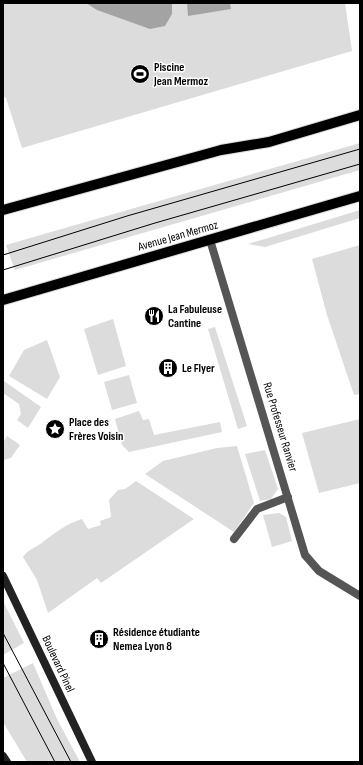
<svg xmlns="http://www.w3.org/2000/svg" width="363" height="765" font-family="'Sofia Sans Condensed',sans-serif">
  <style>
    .green { fill: #dcdcdc }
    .water { fill: #a3a3a3 }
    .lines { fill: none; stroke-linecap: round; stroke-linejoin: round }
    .primary-casing { stroke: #dbdbdb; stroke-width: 12 }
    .lane { stroke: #555; stroke-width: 8 }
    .street { stroke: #555; stroke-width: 8 }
    .secondary { stroke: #222; stroke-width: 8 }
    .primary { stroke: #000; stroke-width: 10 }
    .tram { stroke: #000; stroke-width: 1 }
    .labels { text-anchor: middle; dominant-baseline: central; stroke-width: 3; stroke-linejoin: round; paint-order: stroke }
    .poi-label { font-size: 12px; font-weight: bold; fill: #000; stroke: #fff; text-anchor: start }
    .street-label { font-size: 12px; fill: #000; stroke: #fff }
  </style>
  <rect width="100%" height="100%" fill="#fff"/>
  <path class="green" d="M3 3H345L352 51 22 148 6 98 3 96Z
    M360 143V170L15 270 6 245Z
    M360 210V218L265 247 248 244Z
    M360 245V394L354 395 327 315 312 259Z
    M113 319 126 366 98 375 84 329Z
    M215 327 247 426 238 429 208 329Z
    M47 340 60 377 47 399 9 376 24 350Z
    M129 375 137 403 112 410 104 382Z
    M4 381 41 407 28 428 17 420 21 414 19 404 3 393Z
    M139 411 143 420 149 419 154 435 220 422 222 432 129 452 122 445 115 419Z
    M360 419V483L319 493 302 433Z
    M7 436 20 445 11 458 3 460V443Z
    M237 446 254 503 234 532 145 474 163 461 217 448Z
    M265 450 278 489 271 499 260 501 245 454Z
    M136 481 194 519 101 583 97 578 48 613 37 580 23 557C29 548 36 548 43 542 56 532 66 524 82 519L88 529 101 525 100 521 111 517 109 500 118 490 125 489Z
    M279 513 286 517 292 541 272 547 263 515Z
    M3 601 24 643 3 655Z
    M33 663 57 719 80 762H27L3 722V678Z"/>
  <path class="water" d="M86 3H172V14L165 26 150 29 97 10Z
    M187 3H230L231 9 188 16Z"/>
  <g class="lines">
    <defs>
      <path id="primary" d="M3 210 221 150 269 142 360 115
        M3 300 360 196"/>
    </defs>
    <use href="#primary" class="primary-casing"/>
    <path class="lane" d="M234 539 257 509 288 497"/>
    <path class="street" d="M210 240 305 555 319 571 360 596"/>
    <path class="secondary" d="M3 576 92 762
      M3 756 7 762"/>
    <use href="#primary" class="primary"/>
    <path class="tram" d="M3 255 127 216 360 149
      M3 270 155 223 360 164
      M3 633 71 762
      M3 663 55 762"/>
  </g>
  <defs>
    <symbol id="stadium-disc" viewBox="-11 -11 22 22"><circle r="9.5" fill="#000" stroke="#fff"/><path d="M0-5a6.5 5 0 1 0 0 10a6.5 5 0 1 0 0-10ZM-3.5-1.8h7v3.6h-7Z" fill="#fff"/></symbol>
    <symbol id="restaurant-disc" viewBox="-11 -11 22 22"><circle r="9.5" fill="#000" stroke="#fff"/><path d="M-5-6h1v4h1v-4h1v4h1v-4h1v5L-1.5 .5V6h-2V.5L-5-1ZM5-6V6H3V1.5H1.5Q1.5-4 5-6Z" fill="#fff"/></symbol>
    <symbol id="building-disc" viewBox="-11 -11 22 22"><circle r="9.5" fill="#000" stroke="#fff"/><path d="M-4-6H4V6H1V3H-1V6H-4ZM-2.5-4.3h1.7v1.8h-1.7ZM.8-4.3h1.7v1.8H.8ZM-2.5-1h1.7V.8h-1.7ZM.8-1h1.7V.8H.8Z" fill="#fff"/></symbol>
    <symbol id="sight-disc" viewBox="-11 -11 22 22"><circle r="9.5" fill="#000" stroke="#fff"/><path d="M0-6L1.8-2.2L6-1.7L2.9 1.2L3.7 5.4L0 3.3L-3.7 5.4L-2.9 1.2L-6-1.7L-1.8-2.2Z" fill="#fff"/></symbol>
  </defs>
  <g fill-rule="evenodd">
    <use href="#stadium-disc" x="129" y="63" width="22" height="22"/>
    <use href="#restaurant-disc" x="143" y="305" width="22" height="22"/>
    <use href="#building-disc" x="157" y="357" width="22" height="22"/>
    <use href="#sight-disc" x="44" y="418" width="22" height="22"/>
    <use href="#building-disc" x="88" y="628" width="22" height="22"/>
  </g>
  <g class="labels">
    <g class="poi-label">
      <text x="154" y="67">Piscine<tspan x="154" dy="14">Jean Mermoz</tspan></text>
      <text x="168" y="309">La Fabuleuse<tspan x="168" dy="14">Cantine</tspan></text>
      <text x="182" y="368">Le Flyer</text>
      <text x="69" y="422">Place des<tspan x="69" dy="14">Frères Voisin</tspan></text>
      <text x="113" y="632">Résidence étudiante<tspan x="113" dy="14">Nemea Lyon 8</tspan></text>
    </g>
    <g class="street-label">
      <text transform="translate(178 236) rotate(-16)">Avenue Jean Mermoz</text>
      <text transform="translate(280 427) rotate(73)">Rue Professeur Ranvier</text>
      <text transform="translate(58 664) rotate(65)">Boulevard Pinel</text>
    </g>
  </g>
  <rect width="363" height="765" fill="none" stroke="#000000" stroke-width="8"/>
</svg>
